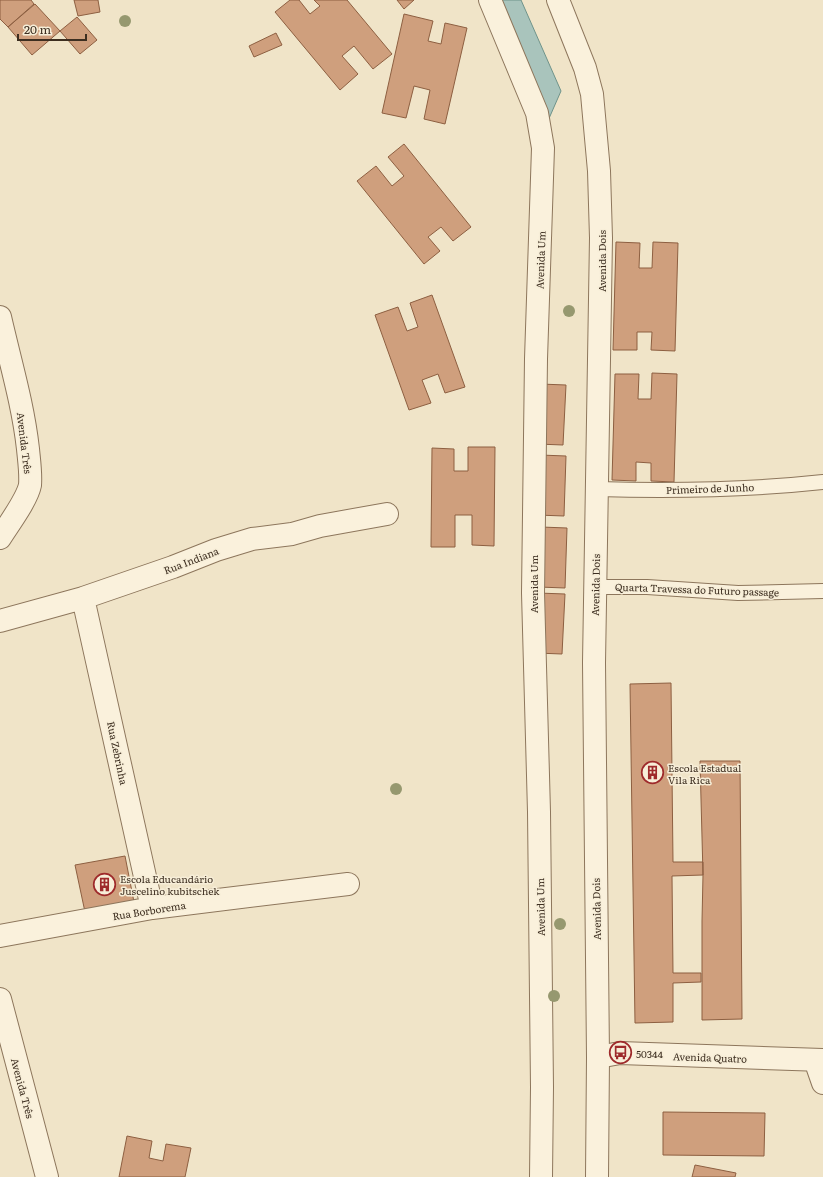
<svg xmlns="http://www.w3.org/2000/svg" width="823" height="1177" font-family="Literata,serif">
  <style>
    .water { fill: #a9c4bc; stroke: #6f938a }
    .building { fill: #cf9f7d; stroke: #8d5f41 }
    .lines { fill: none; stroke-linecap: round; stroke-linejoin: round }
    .service-casing { stroke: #8d765c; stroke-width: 16 }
    .minor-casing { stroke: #8d765c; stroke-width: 24 }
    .tertiary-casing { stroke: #8d765c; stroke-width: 24 }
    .service { stroke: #faf1dc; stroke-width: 14 }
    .minor { stroke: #faf1dc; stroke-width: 22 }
    .tertiary { stroke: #faf1dc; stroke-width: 22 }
    .tree { fill: #96986f }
    .labels { text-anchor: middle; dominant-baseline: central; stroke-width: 3; stroke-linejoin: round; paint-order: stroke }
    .street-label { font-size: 10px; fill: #3d2e20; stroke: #f7eed8 }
    .poi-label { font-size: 10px; fill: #3d2e20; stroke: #f7eed8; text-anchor: start }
  </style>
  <rect width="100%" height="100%" fill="#f0e4c8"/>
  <path class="water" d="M498 0H521L561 91 547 123Z"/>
  <path class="building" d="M0 0H31L34 4 8 27 0 19Z
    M74 0H98L100 12 78 16Z
    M290 0H299L310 14 320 6 314 0H347L392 54 373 69 354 46 342 56 358 74 340 90 275 12Z
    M397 0H414L404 9Z
    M35 4 60 31 32 55 8 27Z
    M404 14 433 21 428 41 441 44 445 23 467 28 445 124 424 119 430 90 414 86 406 118 382 113Z
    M77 17 97 40 80 54 60 31Z
    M276 33 282 45 254 57 249 46Z
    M404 144 471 227 453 241 441 227 428 237 440 251 424 264 357 181 376 166 392 186 404 176 388 157Z
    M616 242 640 243 639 268H652L653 242 678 243 675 351 651 350 652 332H637V350H613Z
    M432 295 465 387 445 393 438 374 422 380 431 403 409 410 375 315 398 307 407 331 418 327 410 303Z
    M652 373 677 374 674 482 651 481V463L636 462V481L612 480 615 374H639L638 399H651Z
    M540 384 566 385 563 445 537 444Z
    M468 447H495L494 546 472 545V515H455V547H431L432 448 454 449V471H468Z
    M540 455 566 456 564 516 537 515Z
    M541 527 567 528 565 588 539 587Z
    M538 593 565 594 562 654 536 653Z
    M671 683 673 862H703V875L672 876 673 973H701V982L673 983V1022L635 1023 630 684Z
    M700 761H740L742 1019 702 1020V921L703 875Z
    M125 856 134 902 85 912 75 865Z
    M663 1112 765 1113 764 1156 663 1155Z
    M127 1136 152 1141 149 1158 163 1161 166 1144 191 1148 185 1177H119Z
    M695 1165 736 1173 735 1177H692Z"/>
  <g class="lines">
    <defs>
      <path id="service" d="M597 489C671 491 750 490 823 482
        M595 587H647L738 593 823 591"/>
      <path id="minor" d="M0 317C10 361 23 404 28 449 29 460 31 473 30 485 27 500 8 525 0 538
        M83 598 152 908
        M0 621 83 598 173 567 216 550 252 539 292 534 320 526 387 514
        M0 936 152 908 348 884
        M0 999 47 1177
        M598 1057 620 1053 823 1060
        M815 1060 823 1083"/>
      <path id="tertiary" d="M490 0 537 113 543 148 536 359 533 593 539 812 542 1087 541 1177
        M558 0 585 68 592 94 599 171 601 238 594 663 598 1057 597 1177"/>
    </defs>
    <use href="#service" class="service-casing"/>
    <use href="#minor" class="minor-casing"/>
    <use href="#tertiary" class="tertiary-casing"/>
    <use href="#service" class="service"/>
    <use href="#minor" class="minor"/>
    <use href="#tertiary" class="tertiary"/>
  </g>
  <g class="tree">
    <circle cx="125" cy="21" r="6"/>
    <circle cx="569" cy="311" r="6"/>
    <circle cx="396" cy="789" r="6"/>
    <circle cx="560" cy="924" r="6"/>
    <circle cx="554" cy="996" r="6"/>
  </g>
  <defs>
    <symbol id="building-ring" viewBox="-11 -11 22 22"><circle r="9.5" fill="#f7eed8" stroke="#9e2a2b" stroke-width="1.5"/><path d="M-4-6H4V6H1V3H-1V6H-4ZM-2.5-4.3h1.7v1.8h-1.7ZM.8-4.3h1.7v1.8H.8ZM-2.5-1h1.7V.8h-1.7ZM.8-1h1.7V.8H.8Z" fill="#9e2a2b"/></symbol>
    <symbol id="bus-ring" viewBox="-11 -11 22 22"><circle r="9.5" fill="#f7eed8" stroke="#9e2a2b" stroke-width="1.5"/><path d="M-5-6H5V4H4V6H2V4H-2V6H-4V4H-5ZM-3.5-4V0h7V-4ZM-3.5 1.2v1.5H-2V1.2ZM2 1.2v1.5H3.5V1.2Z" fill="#9e2a2b"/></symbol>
  </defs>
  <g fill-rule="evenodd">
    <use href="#building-ring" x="640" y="760" width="25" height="25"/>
    <use href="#building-ring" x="92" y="872" width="25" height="25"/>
    <use href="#bus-ring" x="608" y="1040" width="25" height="25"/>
  </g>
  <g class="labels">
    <g class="street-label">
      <text transform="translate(540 260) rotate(-88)">Avenida Um</text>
      <text transform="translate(601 261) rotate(-90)">Avenida Dois</text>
      <text transform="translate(25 443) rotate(83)">Avenida Três</text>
      <text transform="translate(710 488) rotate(-2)">Primeiro de Junho</text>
      <text transform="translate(191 560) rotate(-21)">Rua Indiana</text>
      <text transform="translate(533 584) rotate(-90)">Avenida Um</text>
      <text transform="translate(595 585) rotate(-89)">Avenida Dois</text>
      <text transform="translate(697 589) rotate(2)">Quarta Travessa do Futuro passage</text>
      <text transform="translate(118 753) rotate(78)">Rua Zebrinha</text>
      <text transform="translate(540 907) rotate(-91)">Avenida Um</text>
      <text transform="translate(596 909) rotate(-91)">Avenida Dois</text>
      <text transform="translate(149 910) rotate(-9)">Rua Borborema</text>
      <text transform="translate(710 1057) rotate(2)">Avenida Quatro</text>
      <text transform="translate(23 1088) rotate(75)">Avenida Três</text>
    </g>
    <g class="poi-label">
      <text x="668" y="767">Escola Estadual<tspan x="668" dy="12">Vila Rica</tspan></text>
      <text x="120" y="878">Escola Educandário<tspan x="120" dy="12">Juscelino kubitschek</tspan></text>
      <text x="636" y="1053">50344</text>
    </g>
  </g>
  <path d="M18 34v6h68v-6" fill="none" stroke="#3d2e20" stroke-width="2"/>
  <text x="24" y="34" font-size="12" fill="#3d2e20" stroke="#f7eed8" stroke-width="3" paint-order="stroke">20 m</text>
</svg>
